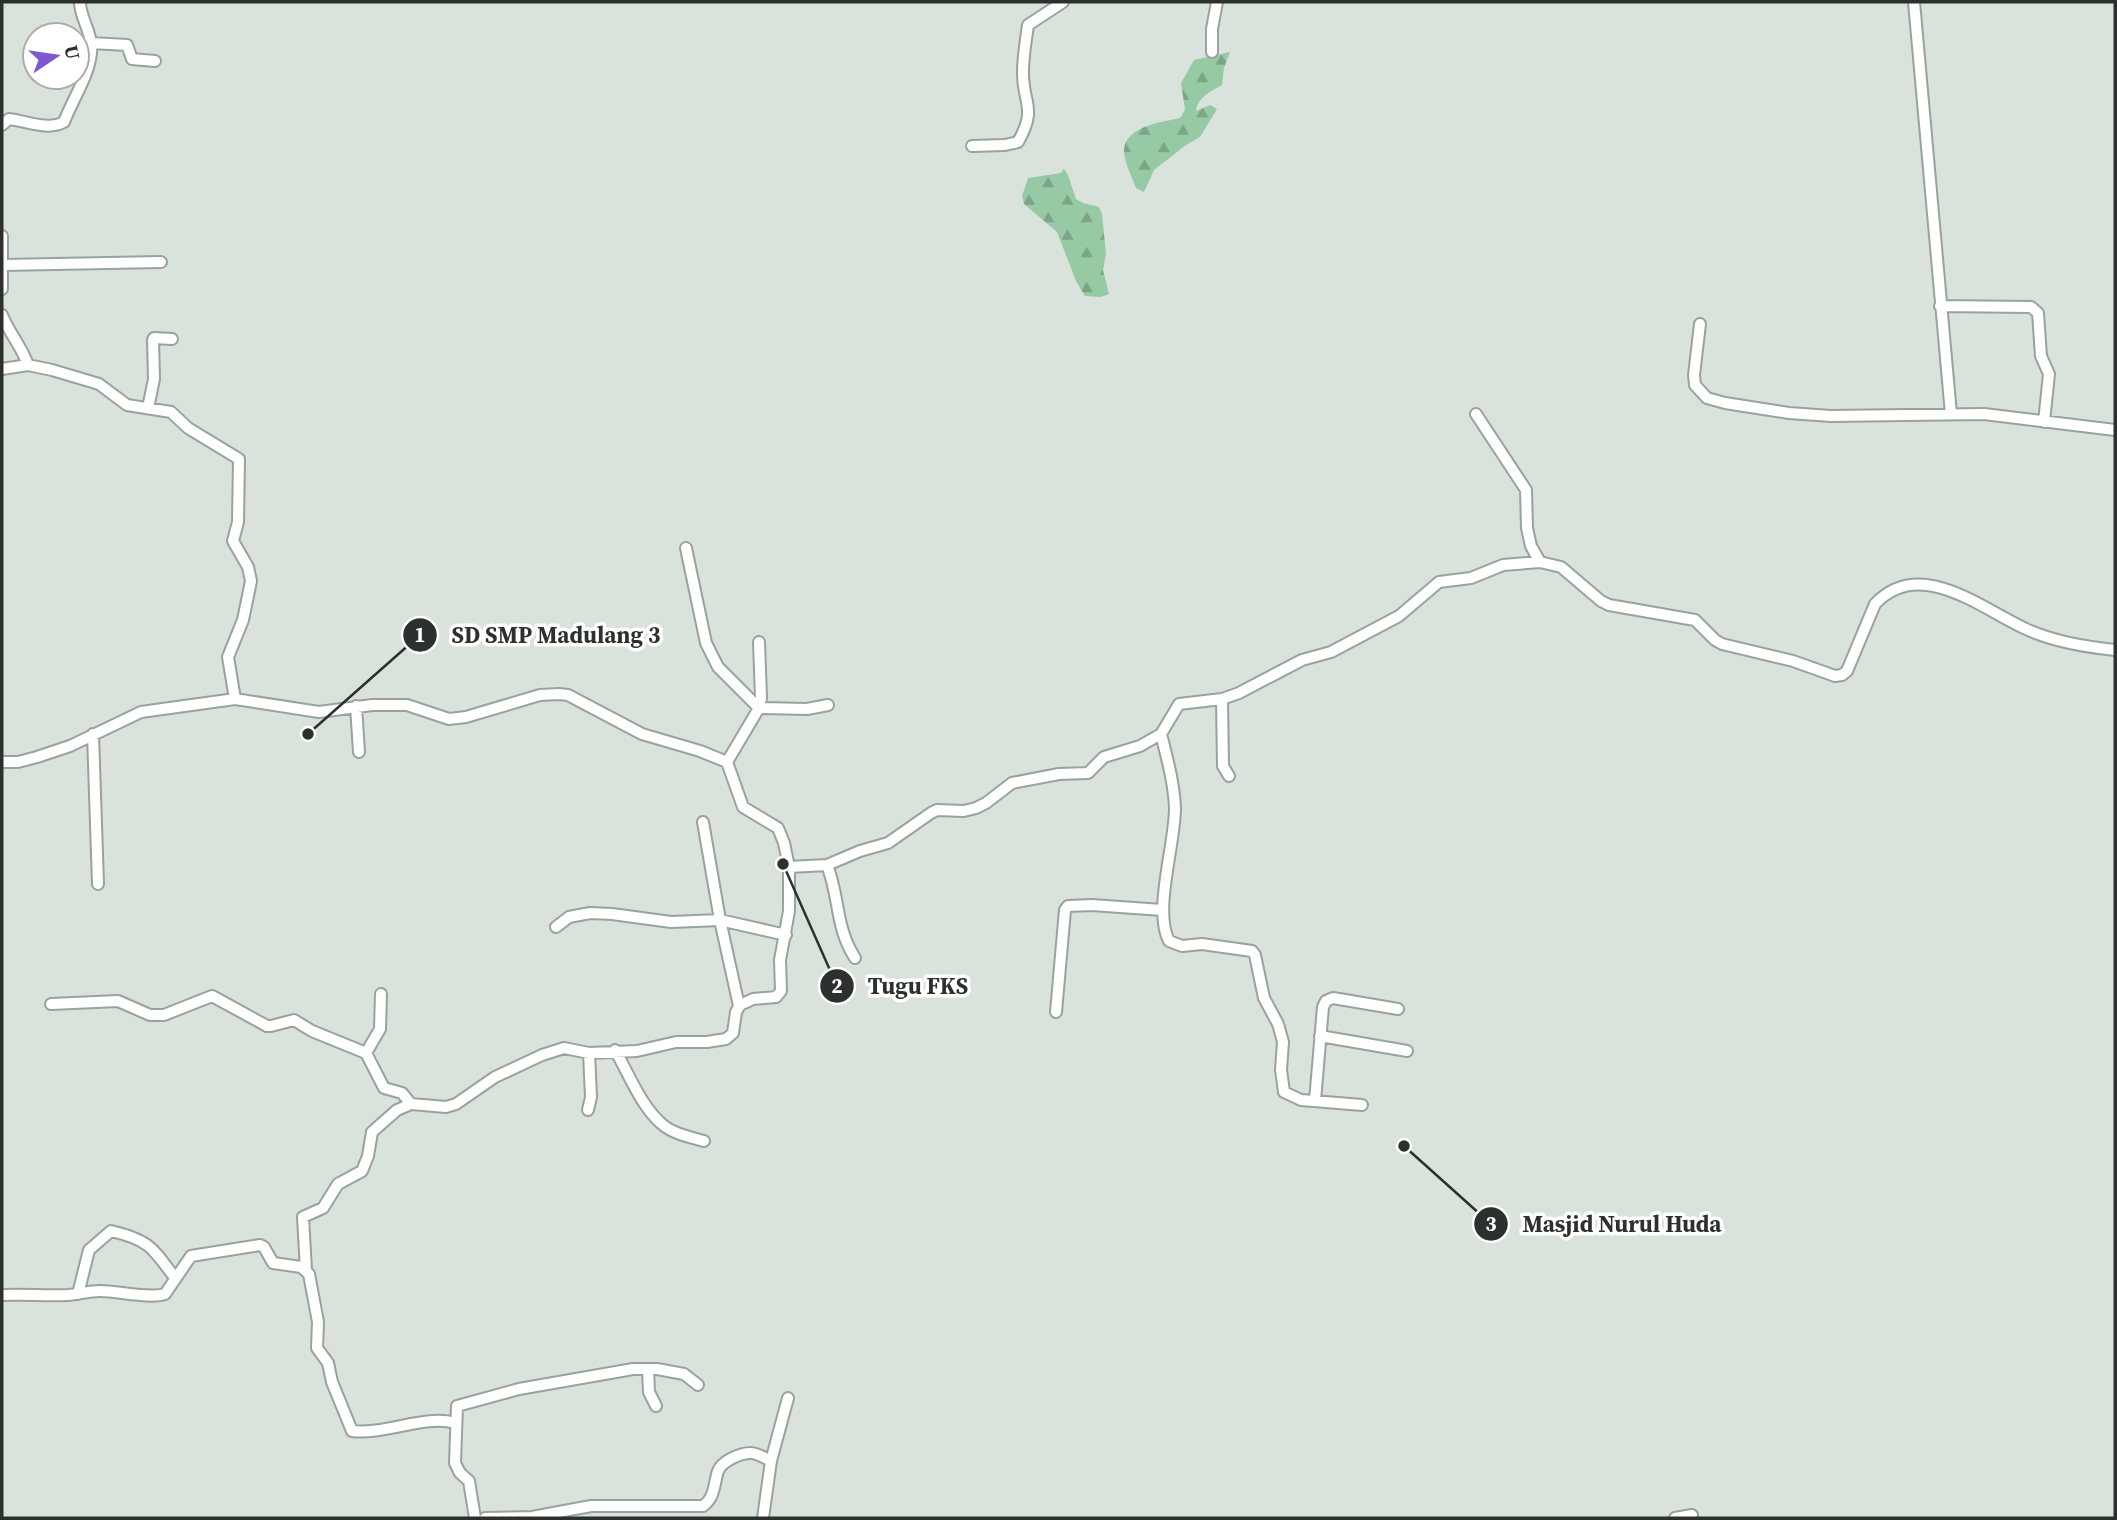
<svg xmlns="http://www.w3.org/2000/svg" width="2117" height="1520" font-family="'Source Serif 4',serif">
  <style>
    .forest { fill: url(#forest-firs) }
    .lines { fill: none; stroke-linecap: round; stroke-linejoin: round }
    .minor-casing { stroke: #99a39b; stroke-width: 14 }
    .minor { stroke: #fff; stroke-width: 10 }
    .leader { fill: none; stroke: #2d312e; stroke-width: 2.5 }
    .callout-dot { fill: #2d312e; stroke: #fff; stroke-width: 2.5 }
    .mark-label { font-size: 21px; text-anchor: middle; font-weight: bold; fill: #fff }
    .callout-label { font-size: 23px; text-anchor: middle; font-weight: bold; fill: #2d312e; stroke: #fff; stroke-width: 7; stroke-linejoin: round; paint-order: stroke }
  </style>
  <defs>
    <pattern id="forest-firs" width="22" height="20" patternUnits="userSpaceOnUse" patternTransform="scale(1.75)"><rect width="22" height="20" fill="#96caa4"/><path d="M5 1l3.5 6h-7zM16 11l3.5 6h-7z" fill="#7ba586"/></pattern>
  </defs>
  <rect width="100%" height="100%" fill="#d9e3db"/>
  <path class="forest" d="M1230 52 1224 68 1222 85C1210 92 1198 97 1196 111L1210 105 1217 109 1200 137 1186 145 1154 170 1144 192 1136 188C1132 177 1124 162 1124 150 1125 126 1163 122 1180 118L1185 110 1181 83 1194 60Z
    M1064 169 1068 175 1076 199 1083 203 1099 207 1102 214 1106 254 1103 270 1109 294 1101 297 1085 296 1076 281 1057 232 1024 204 1022 196 1028 178 1061 173Z"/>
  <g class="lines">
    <defs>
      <path id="minor" d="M1914 2 1951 414
        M91 43 127 45 132 59 155 61
        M1212 52V29L1217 2
        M2 125 9 119C26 121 48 131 64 122 72 100 94 68 91 44 90 29 80 17 80 2
        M972 146 1005 145 1018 142C1038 107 1022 103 1023 71 1023 56 1026 40 1028 25L1063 2
        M2 236V289
        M3 265 161 262
        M1940 306 2031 307 2038 313 2041 356 2049 374 2044 422
        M2 315C9 333 22 347 28 365L52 370 99 384 127 405 171 412 188 428 239 459 238 522 233 541 248 567 251 581 243 620 228 657 235 699
        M1700 324 1694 375 1695 385 1707 398 1725 403 1789 413 1831 416 1984 414 2115 430
        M2 369 28 365
        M148 408 154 379 153 340 154 338 172 339
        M1476 414 1526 490 1527 528 1531 546 1540 562
        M686 548 706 643 718 667 759 708 807 709 828 705
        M1222 699 1223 766 1229 776
        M356 706 359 752
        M93 734 98 884
        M1161 734C1167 758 1174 783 1175 808 1175 845 1153 911 1169 941L1182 946 1202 944 1252 951 1255 955 1264 998 1278 1024 1283 1042 1281 1070 1284 1092 1301 1100 1362 1105
        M2 762H18L37 757 70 746 141 712 235 699 319 712 372 705H407L449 719 466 717 540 695 559 694 568 695 642 734 700 751 727 762 743 807 778 828 784 843 789 867 827 865 860 851 888 843 931 813 937 810 964 811 976 808 986 803 1012 783 1059 774 1088 773 1104 757 1140 746 1161 734 1179 704 1222 699 1239 693 1302 660 1331 652 1399 616 1439 582 1471 578 1503 565 1540 562 1561 567 1601 601 1609 605 1695 620 1715 640 1722 644 1793 661 1835 676 1842 675 1847 671 1875 604C1920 556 1982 609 2026 629 2054 642 2086 647 2115 650
        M727 762 759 708 761 698 759 642
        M703 822 720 920 739 1006
        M827 865C840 898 835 927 855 958
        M556 927 569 917 590 913 612 914 671 922 720 920 786 935
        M51 1004 118 1001 150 1015H164L212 996 267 1026H271L294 1020 312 1031 366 1053 384 1088 402 1093 411 1104 446 1107 456 1104 495 1077 542 1055 564 1048 589 1053 637 1051 676 1042H707L726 1039 733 1033 736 1012 740 1005 753 999 776 997 781 991 780 960 789 911V867
        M1056 1012 1065 910 1068 906 1092 905 1162 910
        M1320 1036 1407 1051
        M615 1050C629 1074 641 1107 663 1125 674 1134 690 1137 704 1141
        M366 1053 380 1029 381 994
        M1315 1101 1323 1007 1326 1001 1333 998 1398 1009
        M588 1110 591 1097 589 1053
        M306 1270 303 1217 323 1208 338 1184 362 1171 368 1156 372 1132 397 1110 411 1104
        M78 1294 89 1250 111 1231C149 1240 152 1247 175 1278
        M2 1295C24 1294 46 1296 68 1295 79 1294 89 1291 100 1291 118 1291 151 1299 165 1294L191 1256 260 1245 264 1247 273 1263 301 1267 309 1274 318 1322 317 1348 328 1363 332 1382 352 1431C385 1435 426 1414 455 1423
        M648 1369 649 1392 656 1406
        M475 1518 469 1481 460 1473 455 1463 457 1406 519 1389 633 1369H657L684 1374 698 1385
        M485 1518 532 1517 591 1506H703C715 1498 714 1483 718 1471 722 1461 740 1453 751 1453 757 1453 765 1458 771 1461
        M763 1518 771 1461 788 1398
        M1675 1518 1692 1515"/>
    </defs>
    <use href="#minor" class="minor-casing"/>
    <use href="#minor" class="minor"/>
  </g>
  <path class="leader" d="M308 734L420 635M783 864L837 986M1404 1146L1491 1224"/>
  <g class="callout-dot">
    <circle cx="308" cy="734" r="7"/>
    <circle cx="783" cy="864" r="7"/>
    <circle cx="1404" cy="1146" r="7"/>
    <circle cx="420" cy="635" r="18"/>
    <circle cx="837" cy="986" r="18"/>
    <circle cx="1491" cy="1224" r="18"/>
  </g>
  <g class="mark-label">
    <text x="420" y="642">1</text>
    <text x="837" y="993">2</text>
    <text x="1491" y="1231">3</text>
  </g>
  <g class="callout-label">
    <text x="556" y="643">SD SMP Madulang 3</text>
    <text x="918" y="994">Tugu FKS</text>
    <text x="1622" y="1232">Masjid Nurul Huda</text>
  </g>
  <rect width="2117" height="1520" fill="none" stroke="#2d312e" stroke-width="7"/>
  <g transform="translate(56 56) rotate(77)"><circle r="33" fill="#ffffff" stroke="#abadab" stroke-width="2"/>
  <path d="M0-5L12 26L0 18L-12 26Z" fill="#7e58d2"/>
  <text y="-10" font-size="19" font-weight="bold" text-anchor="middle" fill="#2d312e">U</text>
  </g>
</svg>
